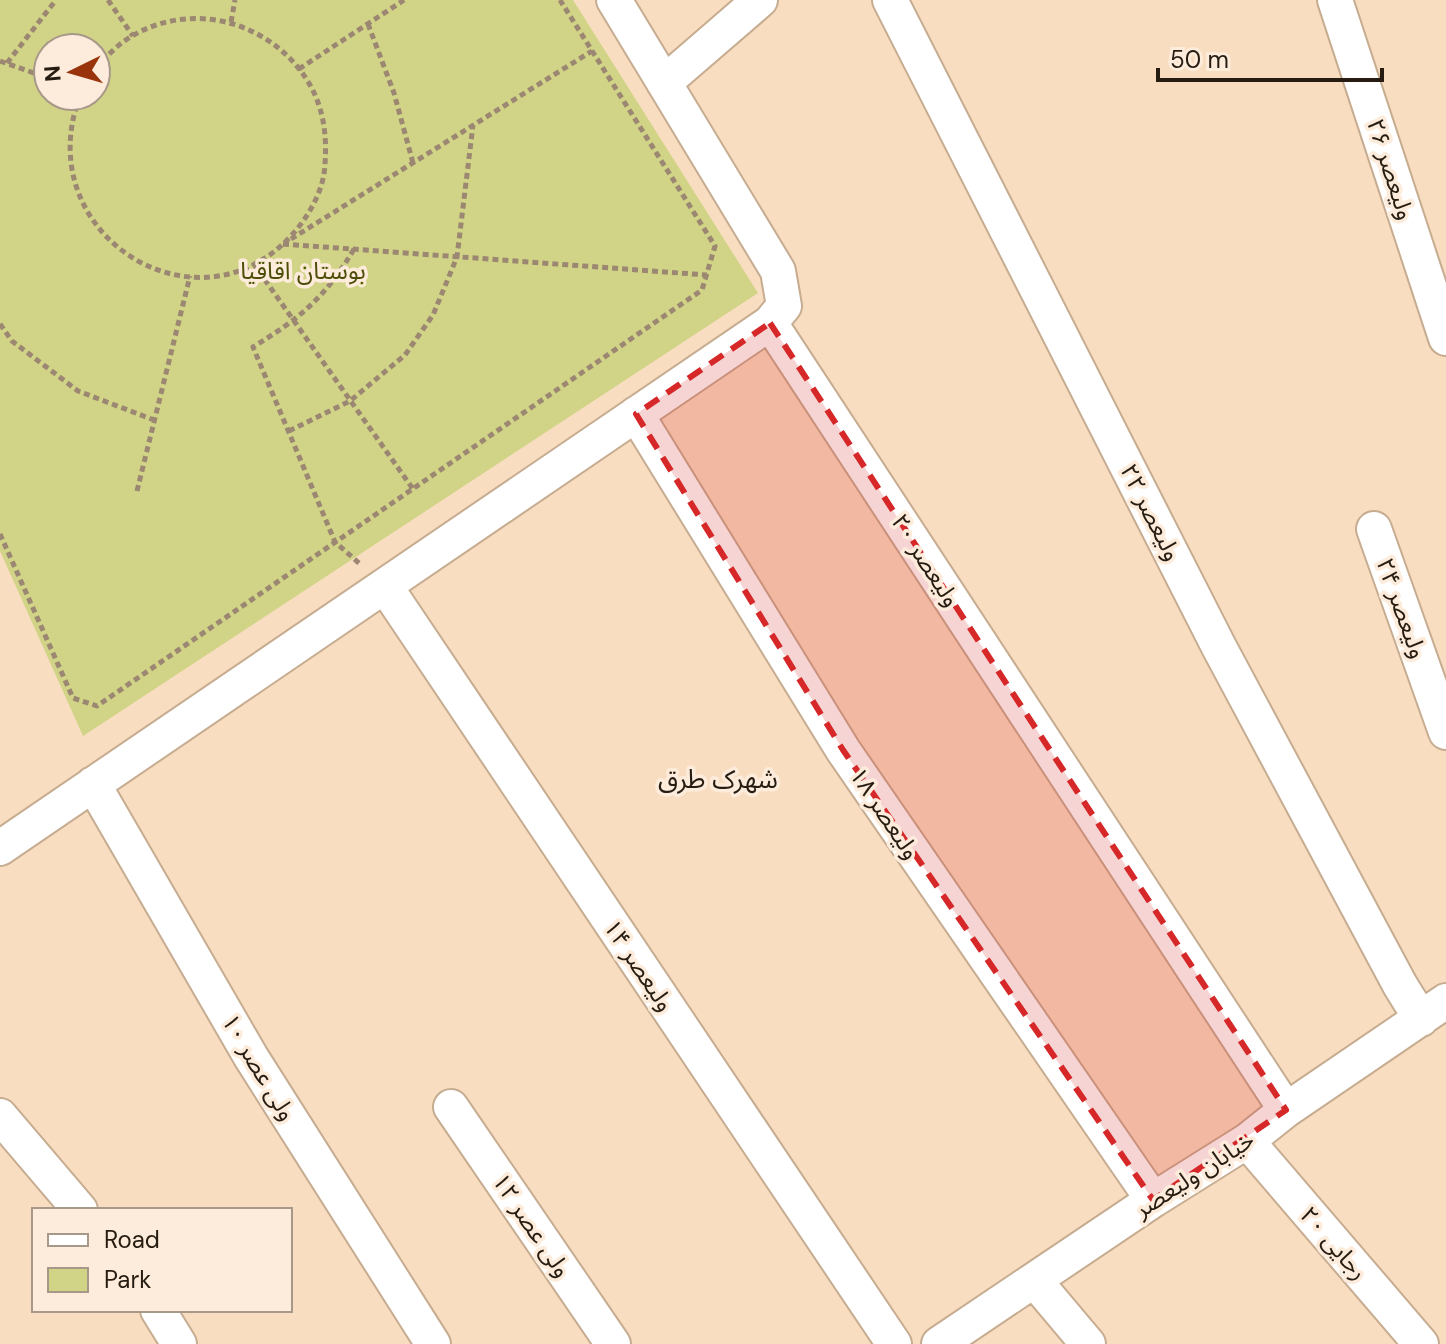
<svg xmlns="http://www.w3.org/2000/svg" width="1446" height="1344" font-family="'DM Sans','Noto Sans Arabic',sans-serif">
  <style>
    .green { fill: #d1d486; fill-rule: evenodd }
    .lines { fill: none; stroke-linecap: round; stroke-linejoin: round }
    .minor-casing { stroke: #c6ac90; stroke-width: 38 }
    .path { stroke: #9b8772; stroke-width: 5; stroke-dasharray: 6 4; stroke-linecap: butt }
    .minor { stroke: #fff; stroke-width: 34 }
    .marked { fill: #d62828; fill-opacity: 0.2; stroke: #d62828; stroke-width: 6; stroke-dasharray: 16 10; stroke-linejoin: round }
    .labels { text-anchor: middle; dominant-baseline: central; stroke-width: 7; stroke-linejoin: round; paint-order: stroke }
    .street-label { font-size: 24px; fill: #261c11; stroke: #fdecdb }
    .park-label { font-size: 24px; fill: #4c4d08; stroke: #fdecdb }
    .neighbourhood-label { font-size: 26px; fill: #261c11; stroke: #fdecdb }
  </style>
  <rect width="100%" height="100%" fill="#f9ddc0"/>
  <path class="green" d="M0 0H573L758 293 83 736 0 551ZM48 48H96V96H48Z"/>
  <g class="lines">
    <defs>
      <path id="minor" d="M890 0 1219 647 1400 985 1421 1019
        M1335 0 1446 338
        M664 83 760 0
        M770 323 1286 1110
        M636 414 843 750 1153 1200
        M1374 529 1446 732
        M385 586 894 1344
        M93 784 251 1057 433 1344
        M0 848 770 323 784 306 778 271 614 0
        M451 1107 613 1344
        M0 1116 80 1210
        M1247 1141 1421 1344
        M1035 1281 1088 1344
        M158 1310 179 1344
        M939 1344 1153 1200 1247 1141 1286 1110 1446 1001"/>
    </defs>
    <use href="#minor" class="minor-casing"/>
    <path class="path" d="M108 0 133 36
      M231 22 235 0
      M368 24 394 93 413 163
      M0 61 48 78
      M7 63 56 0
      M299 69 404 0
      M80 96C28 232 194 339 290 237 306 220 320 197 324 174 328 141 325 108 307 80 270 22 193 0 132 36 118 44 107 56 96 68
      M291 239 592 51
      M283 244 707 275
      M354 249C326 297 299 319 253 347L335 542 360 564
      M253 263 413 489
      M0 324 12 341 78 391 154 420
      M289 431 350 401 405 355 433 315 457 257 473 125
      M137 491 190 276
      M0 534 73 698 97 706 702 290 715 246 560 0"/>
    <use href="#minor" class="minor"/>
  </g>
  <path class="marked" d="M770 323 1286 1110 1153 1200 843 750 636 414Z"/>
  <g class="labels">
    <g class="street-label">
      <text transform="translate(1391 169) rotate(72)">ولیعصر ۲۶</text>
      <text transform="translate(1151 512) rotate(63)">ولیعصر ۲۲</text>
      <text transform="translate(926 560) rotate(57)">ولیعصر ۲۰</text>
      <text transform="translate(1402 608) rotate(70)">ولیعصر ۲۴</text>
      <text transform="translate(885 813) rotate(56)">ولیعصر ۱۸</text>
      <text transform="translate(639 965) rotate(56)">ولیعصر ۱۴</text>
      <text transform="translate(259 1067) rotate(59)">ولی عصر ۱۰</text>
      <text transform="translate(1194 1174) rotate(-33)">خیابان ولیعصر</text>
      <text transform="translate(532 1225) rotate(56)">ولی عصر ۱۲</text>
      <text transform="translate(1334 1243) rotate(49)">رجایی ۲۰</text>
    </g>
    <g class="park-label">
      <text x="303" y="270">بوستان اقاقیا</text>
    </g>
    <g class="neighbourhood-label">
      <text x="718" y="779">شهرک طرق</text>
    </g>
  </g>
  <rect x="32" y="1208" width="260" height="104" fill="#fdecdb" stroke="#a7998a" stroke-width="2"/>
  <rect x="48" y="1234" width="40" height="12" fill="#ffffff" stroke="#a7998a" stroke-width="2"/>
  <text x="104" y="1248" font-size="24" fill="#261c11">Road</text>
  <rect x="48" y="1268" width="40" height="24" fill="#d1d486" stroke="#a7998a" stroke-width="2"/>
  <text x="104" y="1288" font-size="24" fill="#261c11">Park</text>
  <g transform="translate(72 72) rotate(265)"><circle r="38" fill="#fdecdb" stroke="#a7998a" stroke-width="2"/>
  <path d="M0-6L14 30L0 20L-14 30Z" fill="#99330c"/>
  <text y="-12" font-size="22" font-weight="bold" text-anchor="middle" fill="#261c11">N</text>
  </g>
  <path d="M1158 68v12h224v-12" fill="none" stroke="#261c11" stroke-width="4"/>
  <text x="1170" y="68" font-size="24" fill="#261c11" stroke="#fdecdb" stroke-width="6" paint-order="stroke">50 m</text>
</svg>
